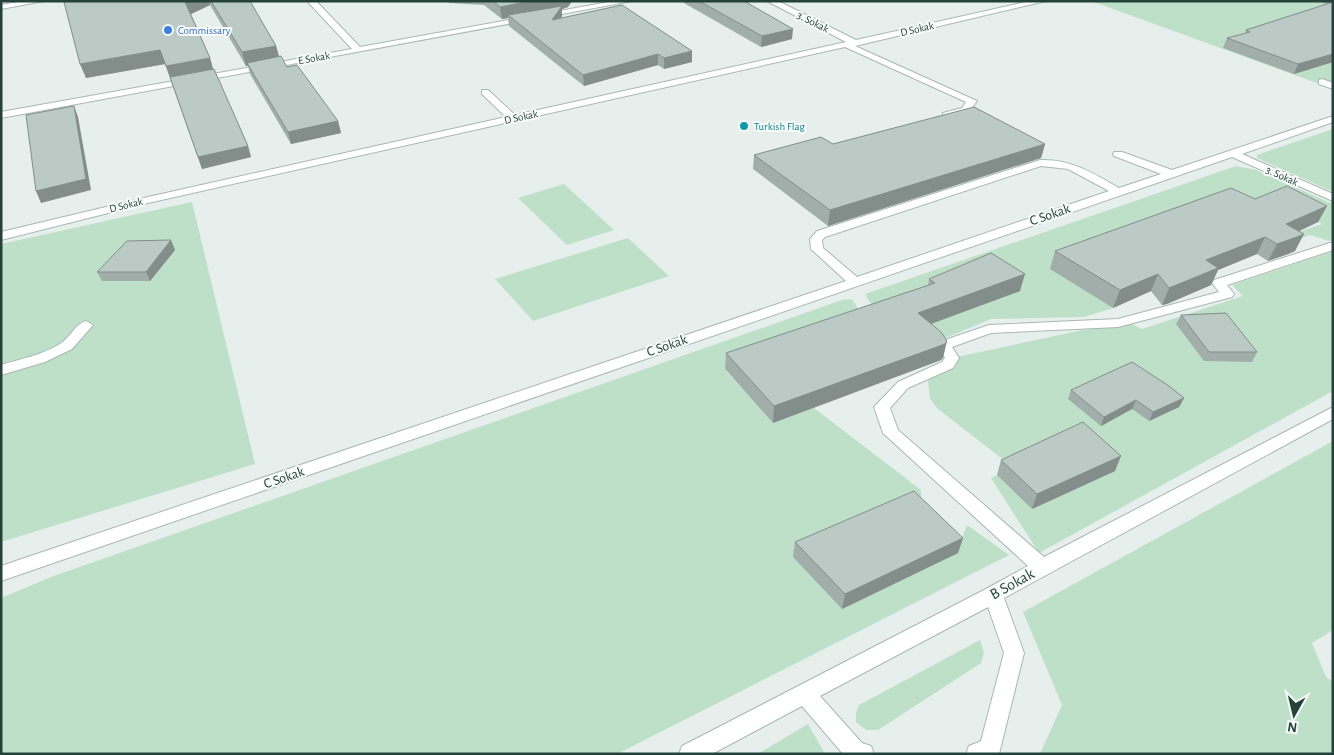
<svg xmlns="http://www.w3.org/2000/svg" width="1334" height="755" font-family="'Alegreya Sans',sans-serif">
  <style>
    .green { fill: #bfe0c8 }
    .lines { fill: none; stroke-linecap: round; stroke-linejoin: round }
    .minor-casing { stroke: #a8b8b2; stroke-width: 2 }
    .minor { fill: #fff; fill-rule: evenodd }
    .wall { fill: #a1aea9 }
    .shaded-wall { fill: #838d89 }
    .building { fill: #bbcac4; stroke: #838d89 }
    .shop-dot { fill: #3f7fe0; stroke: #f7fbf9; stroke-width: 2 }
    .culture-dot { fill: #0f9aa8; stroke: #f7fbf9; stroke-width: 2 }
    .labels { text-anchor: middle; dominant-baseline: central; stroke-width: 4; stroke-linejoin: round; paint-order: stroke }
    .far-street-label { font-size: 11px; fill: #24423a; stroke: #f7fbf9 }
    .far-shop-label { font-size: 11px; fill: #366cbe; stroke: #f7fbf9; text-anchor: start }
    .far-culture-label { font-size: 11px; fill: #0d838f; stroke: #f7fbf9; text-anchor: start }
    .street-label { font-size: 14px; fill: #24423a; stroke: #f7fbf9 }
    .near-street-label { font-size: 16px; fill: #24423a; stroke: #f7fbf9 }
  </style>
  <rect width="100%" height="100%" fill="#e6efeb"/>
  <path class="green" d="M1091 1H1333V89Z
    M1333 129V192L1257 158V155Z
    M1236 166 1256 170 1333 204V240L1329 241 1310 235 1283 244 1295 233 1322 224 1280 202 1051 268 1113 308 1084 317 991 319 931 344C908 331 877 320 865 294Z
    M564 184 614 230 567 245 518 198Z
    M192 202 255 464 1 542V244Z
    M628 238 669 276 533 321 495 279Z
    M1333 251V391L1039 553 991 478 1013 467 938 409 930 399 928 381 938 369 952 358 1125 321 1142 329 1243 296 1232 285Z
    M852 299 864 318 725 370 773 423 814 408 921 490V499L957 552 967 525 1009 555 617 754H1V598L51 577 842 300Z
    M1333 441V630L1312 643 1326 677 1333 682V754H1040L1062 705 1023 612Z
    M980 640 984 653 981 663 878 730H866L856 722V713L859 705Z
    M808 724 825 754H758Z"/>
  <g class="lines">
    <defs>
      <path id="minor" d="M23 1H44L1 9V5Z
        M307 1H316L360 47 614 1H632L1 118V112L352 49Z
        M767 1H778L856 40 1030 1H1046L855 46 977 101 969 112 947 118 943 117V113L962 108 966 102 845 47 148 203 1 240V232L148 197 506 117 482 94V90H488L515 115 846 42Z
        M1322 79 1333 83V89L1319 84V80Z
        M1333 116V122L1242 154 1333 194V201L1232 157 1 581V566L846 281 811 249 810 239 817 231 1040 160C1071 159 1093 173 1119 188L1161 174 1114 156 1113 154 1114 152H1122L1172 170ZM1041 166 1068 169 1109 191 857 277 823 248 822 240 825 237Z
        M1333 242V250L1227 285 1234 294 1232 297 1118 327 991 333 952 347 959 358 953 368 908 388 890 408 898 430 1044 557 1333 407V419L1004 598 1024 653 999 754H966L969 746 981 741 1004 653 988 607 820 696 862 743 871 746 874 754H843L802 706 712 754H679L682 746 986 589 1028 566 883 433 874 407 898 382 942 362 945 358 937 345 939 342 989 325 1118 319 1219 292 1212 283 1214 280Z
        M86 321 93 325 72 349 45 362 1 375V365C21 359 42 355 60 344 70 338 75 324 86 321Z"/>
    </defs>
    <use href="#minor" class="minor-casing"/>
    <use href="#minor" class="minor"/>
  </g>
  <path class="wall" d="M66 1H250L276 46 279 57 287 67 338 121 341 133 291 144 250 74 248 66H246L210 5 191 14 210 58 213 70 248 146 251 157 202 169 165 64 86 78Z
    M447 1H572L568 7 562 9V16L561 18 692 51V62L664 69 658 65 584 86 509 26 508 18 502 19 484 5 449 3Z
    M684 1H744L792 39 761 47 684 3Z
    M1317 1H1333V62L1294 74 1223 48 1227 38 1245 34 1246 30 1327 4Z
    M833 144H1045L1041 158 828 226 753 169 754 155Z
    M1255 199 1327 206 1318 222 1299 231 1295 251 1288 254 1268 261 1257 254 1218 270 1211 285 1167 304 1162 305 1151 291 1113 308 1050 269 1055 251Z
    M175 250 150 281H102L97 272Z
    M929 279 1020 291 931 324 943 358 941 360 773 423 725 369 726 353 928 286Z
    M1181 315 1257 352 1252 362 1204 361 1176 324Z
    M1071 390 1184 398 1179 407 1149 421 1132 409 1101 426 1068 399Z
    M1001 460 1115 471 1032 509 997 475Z
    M963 538 958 553 842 609 793 557 795 542Z"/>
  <path class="shaded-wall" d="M187 1H209L210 5 189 15 185 2Z
    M530 1H572L568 7 562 9V16L553 31 508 15V18L502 19 500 7Z
    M793 29 792 39 761 47 762 36Z
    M276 46 280 60 247 63 248 66H246L242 52Z
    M160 50 165 64 86 78 80 64Z
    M692 51V62L664 69V58Z
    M658 54V65L584 86 583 75Z
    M1333 54V62L1294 74 1298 64Z
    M210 58 214 72 171 80 166 66Z
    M74 106 78 117 91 190 41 203 36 191Z
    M338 121 341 133 291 144 288 132Z
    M1045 144 1041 158 828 226 830 210Z
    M248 146 251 157 202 169 198 157Z
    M1327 206 1318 222 1278 241 1286 224Z
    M1304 234 1295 251 1288 254 1268 261 1277 244Z
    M1265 237 1257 254 1218 270 1211 285 1167 304 1162 305 1169 288 1206 260Z
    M171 240 175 250 150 281 146 272Z
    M1025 274 1020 291 914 330 918 313Z
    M1158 274 1151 291 1113 308 1120 290Z
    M947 341 943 358 941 360 773 423 774 406Z
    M1184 398 1179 407 1149 421 1153 412Z
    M1136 400 1132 409 1101 426 1104 417Z
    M1121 456 1115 471 1032 509 1037 494Z
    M963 538 958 553 842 609 845 594Z"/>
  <path class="building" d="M66 1H187L185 2 210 58 166 66 160 50 80 64 64 2Z
    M211 1H250L276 46 242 52Z
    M493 1H530L500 7Z
    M699 1H744L793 29 762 36Z
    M1333 2V54L1298 64 1227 38 1250 32 1246 30Z
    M622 5 692 51 664 58 658 54 583 75 508 15 562 6 552 20Z
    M281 56 287 67 297 65 338 121 288 132 247 63Z
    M214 69 248 146 198 157 170 77Z
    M74 106 86 179 36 191 26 115Z
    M974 107 1045 144 830 210 754 155 821 137 833 144Z
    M1287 186 1327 206 1286 224 1304 234 1297 237 1277 244 1265 237 1206 260 1218 268 1174 286 1169 288 1158 274 1120 290 1055 251 1231 188 1255 199Z
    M171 240 146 272H97L127 241Z
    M991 253 1025 274 918 313 941 332 947 341 945 344 774 406 726 353 935 283 929 279Z
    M1226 313 1257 352H1209L1181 315Z
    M1132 362 1169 386 1184 398 1153 412 1136 400 1104 417 1071 390Z
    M1083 422 1121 456 1037 494 1001 460Z
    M914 491 963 538 845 594 795 542Z"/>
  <circle class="shop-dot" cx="168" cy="30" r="5"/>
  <circle class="culture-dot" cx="744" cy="126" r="5"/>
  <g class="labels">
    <g class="far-street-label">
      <text transform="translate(813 22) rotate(27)">3. Sokak</text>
      <text transform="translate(917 29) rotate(-13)">D Sokak</text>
      <text transform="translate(314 58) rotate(-10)">E Sokak</text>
      <text transform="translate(521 117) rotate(-12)">D Sokak</text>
      <text transform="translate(1282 176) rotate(24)">3. Sokak</text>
      <text transform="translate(126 205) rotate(-14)">D Sokak</text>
    </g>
    <g class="far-shop-label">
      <text x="178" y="30">Commissary</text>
    </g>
    <g class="far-culture-label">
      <text x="754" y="126">Turkish Flag</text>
    </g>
    <g class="street-label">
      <text transform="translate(1050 215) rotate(-19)">C Sokak</text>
      <text transform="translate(667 346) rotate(-19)">C Sokak</text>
      <text transform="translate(284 478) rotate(-19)">C Sokak</text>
    </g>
    <g class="near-street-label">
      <text transform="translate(1012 584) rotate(-29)">B Sokak</text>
    </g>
  </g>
  <rect width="1334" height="755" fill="none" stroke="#24423a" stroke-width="5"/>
  <g transform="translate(1294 715) rotate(188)" stroke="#f7fbf9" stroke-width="4" paint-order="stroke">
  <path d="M0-4L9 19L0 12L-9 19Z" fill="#24423a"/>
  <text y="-8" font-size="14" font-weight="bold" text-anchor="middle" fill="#24423a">N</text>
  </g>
</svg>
